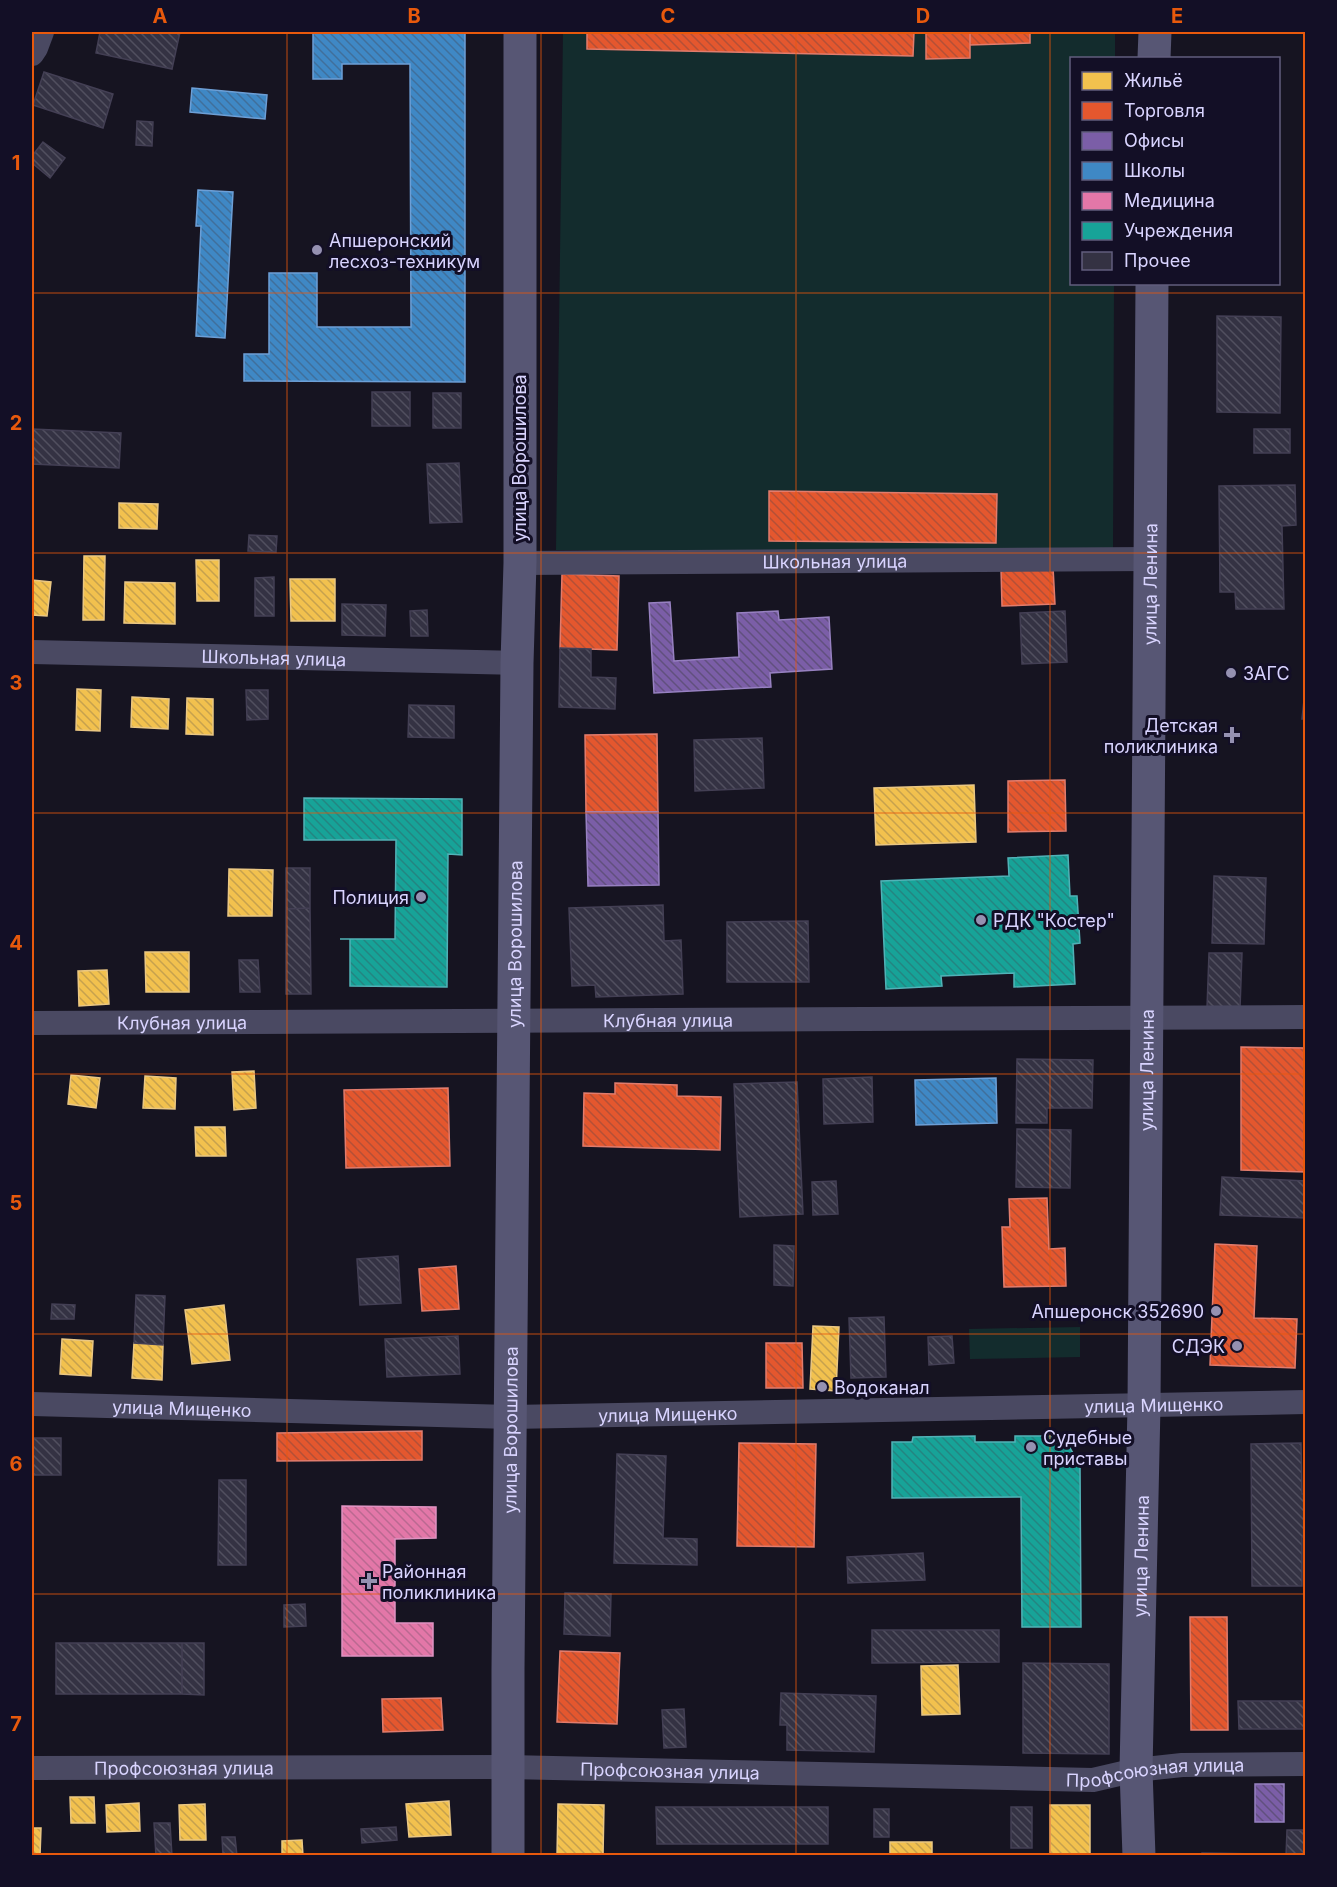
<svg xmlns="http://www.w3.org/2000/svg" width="1337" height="1887" font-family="Inter,sans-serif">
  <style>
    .green { fill: #132c2d }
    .homes { fill: url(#homes-back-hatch); stroke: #eac783; stroke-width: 1.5 }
    .shops { fill: url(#shops-back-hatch); stroke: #e17c6d; stroke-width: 1.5 }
    .offices { fill: url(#offices-back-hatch); stroke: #9781c1; stroke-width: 1.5 }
    .schools { fill: url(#schools-back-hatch); stroke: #6d9fd6; stroke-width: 1.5 }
    .health { fill: url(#health-back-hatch); stroke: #e093c2; stroke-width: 1.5 }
    .public { fill: url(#public-back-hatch); stroke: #51b2b7; stroke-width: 1.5 }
    .building { fill: url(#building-back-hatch); stroke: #433f54; stroke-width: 1.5 }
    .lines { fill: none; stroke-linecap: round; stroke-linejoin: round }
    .minor { stroke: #4a4962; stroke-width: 24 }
    .secondary { stroke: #575674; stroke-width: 33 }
    .grid { fill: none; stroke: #e8590c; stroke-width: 1.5; stroke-opacity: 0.55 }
    .poi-dot { fill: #9591b1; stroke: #130f26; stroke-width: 2 }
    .labels { text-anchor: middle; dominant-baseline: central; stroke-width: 6; stroke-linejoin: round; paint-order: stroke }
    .poi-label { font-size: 18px; fill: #d9d4ff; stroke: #130f26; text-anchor: start }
    .street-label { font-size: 18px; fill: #d9d4ff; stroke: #130f26 }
    .neatline { fill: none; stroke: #e8590c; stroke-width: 2 }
    .grid-label { font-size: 20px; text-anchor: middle; font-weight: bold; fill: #e8590c }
  </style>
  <defs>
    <pattern id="homes-back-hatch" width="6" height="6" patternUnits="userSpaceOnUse" patternTransform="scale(1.5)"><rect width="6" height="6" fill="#f2c14e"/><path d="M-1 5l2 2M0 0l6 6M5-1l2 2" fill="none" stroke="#c6a14e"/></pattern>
    <pattern id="shops-back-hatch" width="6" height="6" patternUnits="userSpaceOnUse" patternTransform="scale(1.5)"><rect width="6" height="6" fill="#e4572e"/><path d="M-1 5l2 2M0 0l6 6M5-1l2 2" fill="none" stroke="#b35037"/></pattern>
    <pattern id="offices-back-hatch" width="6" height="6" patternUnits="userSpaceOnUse" patternTransform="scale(1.5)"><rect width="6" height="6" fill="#7b5ea7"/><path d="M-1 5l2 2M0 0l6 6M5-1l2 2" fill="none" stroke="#61507e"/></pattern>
    <pattern id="schools-back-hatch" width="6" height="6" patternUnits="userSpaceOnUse" patternTransform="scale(1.5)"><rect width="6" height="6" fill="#3f88c5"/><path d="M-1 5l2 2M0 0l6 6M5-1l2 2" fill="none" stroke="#406f9b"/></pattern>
    <pattern id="health-back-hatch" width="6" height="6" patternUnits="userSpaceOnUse" patternTransform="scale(1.5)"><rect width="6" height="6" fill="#e377a8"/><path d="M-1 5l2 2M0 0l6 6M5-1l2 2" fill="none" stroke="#ba6991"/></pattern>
    <pattern id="public-back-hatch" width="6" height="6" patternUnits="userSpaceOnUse" patternTransform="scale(1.5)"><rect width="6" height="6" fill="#17a398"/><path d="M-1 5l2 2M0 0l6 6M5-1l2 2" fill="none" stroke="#248581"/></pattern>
    <pattern id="building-back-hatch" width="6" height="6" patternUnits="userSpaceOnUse" patternTransform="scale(1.5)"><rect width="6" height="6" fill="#343243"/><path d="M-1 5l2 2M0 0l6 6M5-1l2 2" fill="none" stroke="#514f5f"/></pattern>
  </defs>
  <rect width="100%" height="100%" fill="#161421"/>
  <path class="green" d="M563 32H1115V58H1072V284H1114L1113 553 556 550Z
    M1080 1327V1357L970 1359 969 1329Z"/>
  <path class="homes" d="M119 503 158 504 157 529 119 528Z
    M84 556H105L104 620H83Z
    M196 560H219V601H197Z
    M290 579H335V621H291Z
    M32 580 51 582 47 616 32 615Z
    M125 582 175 583V624L124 623Z
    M77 689 101 690 100 731 76 730Z
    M132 697 169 699 168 729 131 727Z
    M187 698 213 699V735L186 734Z
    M974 785 976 842 876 845 874 788Z
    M229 869 273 870 272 916H228Z
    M145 952H189V992H146Z
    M107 970 109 1004 79 1006 78 971Z
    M254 1071 256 1108 234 1110 232 1072Z
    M71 1075 100 1078 96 1108 68 1104Z
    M145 1076 176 1078 175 1109 143 1108Z
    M195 1127H225L226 1156H196Z
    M224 1305 230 1360 192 1364 185 1310Z
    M813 1326 839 1327 836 1391 810 1389Z
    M62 1339 93 1341 91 1376 60 1374Z
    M134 1343 163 1345 162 1380 132 1378Z
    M958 1665 960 1714 922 1715 921 1666Z
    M70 1797H94L95 1823H71Z
    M449 1801 451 1835 409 1837 406 1804Z
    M139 1803 140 1831 107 1832 106 1805Z
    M205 1804 206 1840H180L179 1805Z
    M558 1804 604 1805 603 1856H557Z
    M1050 1805H1090V1854L1050 1855Z
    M32 1828H41L40 1856H32Z
    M302 1840 303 1856H282V1841Z
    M890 1842H932V1856H890Z"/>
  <path class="shops" d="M587 32H914L913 56 587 49Z
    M926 32H970V58L926 59Z
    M970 32H1030V43L970 45Z
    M769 491 997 494 996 543 769 541Z
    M1053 567 1055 604 1002 606 1001 569Z
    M562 574 619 576 617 650 560 648Z
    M657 734 658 812H586L585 735Z
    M1065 780 1066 831 1008 832V781Z
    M1241 1047 1306 1048V1172L1241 1170Z
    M615 1083 677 1085V1096L721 1097 720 1150 583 1146 584 1093 615 1094Z
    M448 1088 450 1166 346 1168 344 1090Z
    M1047 1198 1049 1249 1065 1248 1066 1286 1004 1287 1002 1227H1010L1009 1199Z
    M1215 1244 1257 1246 1254 1318 1297 1319 1295 1368 1210 1365Z
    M456 1266 459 1309 422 1311 419 1269Z
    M766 1343H802L803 1388H766Z
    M422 1431V1460L277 1461V1433Z
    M739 1443 816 1444 814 1547 737 1546Z
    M1190 1617H1227L1228 1730H1191Z
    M560 1651 620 1653 617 1724 557 1722Z
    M441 1698 443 1730 383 1732 382 1699Z"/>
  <path class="offices" d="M670 602 674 661 739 657 737 613 778 611 779 620 829 617 832 669 770 673 771 687 654 693 649 603Z
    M586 812H658L659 885 588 886Z
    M1255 1784H1284V1822H1255Z"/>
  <path class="schools" d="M313 32H465V382L244 381V354H269V273H317V327H411L410 64H342V79H313Z
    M192 88 267 95 265 119 190 112Z
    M198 190 233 192 225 338 196 336 201 226H196Z
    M996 1078 997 1123 916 1125 915 1080Z"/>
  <path class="health" d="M342 1506 436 1507V1538L395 1539V1623H433V1656H342Z"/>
  <path class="public" d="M304 798 462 799V855L448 854 447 987 350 986V939H340H395L396 840H304Z
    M1068 855 1070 896H1077L1080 943 1073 944 1075 984 1014 987V973L941 976 942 986 886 989 881 881 1009 876 1008 858Z
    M975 1436V1442H1015V1436H1052L1070 1448 1080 1465 1081 1627H1022L1021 1497 892 1498V1442H912L913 1437Z"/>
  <path class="building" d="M100 32H180L172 69 96 53Z
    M44 72 113 94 103 128 33 105Z
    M137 121 153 122 152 146 136 145Z
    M43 142 65 158 50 178 32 163V156Z
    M1217 316 1281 317 1280 413 1217 412Z
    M372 392H410V426H372Z
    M433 393H461V428H433Z
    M32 429 121 433 119 468 32 464Z
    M1254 429H1290V453H1254Z
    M459 463 462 522 430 523 427 464Z
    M1295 485 1296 525 1282 526 1284 609H1236L1235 592H1220L1219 486Z
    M249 535 277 536 276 552 248 551Z
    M274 577V616H255V578Z
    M342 604 386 605 385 636 342 635Z
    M427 610 428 636H411L410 611Z
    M1065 611 1067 662 1022 664 1020 613Z
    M560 648 591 649V677L616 678 615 709 559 707Z
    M1306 681V719H1302Z
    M246 690H268V719L247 720Z
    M409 705 454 706V738L408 737Z
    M762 738 764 788 695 791 694 740Z
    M286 868H310V908L286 909Z
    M1214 876 1266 878 1264 944 1212 943Z
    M663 905 664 941 681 940 683 994 596 997 595 985 572 986 569 908Z
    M310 908 311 994H286V909Z
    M808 921 809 982H727V922Z
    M1209 953H1242L1240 1009 1207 1008Z
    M239 960H258L260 992H240Z
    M1017 1059 1093 1060 1092 1108H1047V1123H1016Z
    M872 1077 873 1122 824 1124 823 1079Z
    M797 1082 803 1214 740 1217 734 1084Z
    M1017 1129 1071 1130 1070 1188 1016 1187Z
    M1222 1177 1306 1181V1218L1220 1215Z
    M836 1181 838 1214 813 1215 812 1182Z
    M774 1245 794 1246 793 1286 774 1285Z
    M398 1256 401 1303 360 1305 357 1259Z
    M136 1295 165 1296 163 1345 134 1343Z
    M52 1304 75 1305 74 1319H51Z
    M884 1317 886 1377 851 1378 849 1318Z
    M458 1336 460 1374 387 1377 385 1339Z
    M952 1336 954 1363 929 1365 928 1337Z
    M33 1438H61V1475H33Z
    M1301 1443 1302 1494H1306V1537H1302V1586H1252L1251 1444Z
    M617 1454 666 1456 663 1538 697 1539V1565L614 1563Z
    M219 1480H246V1565H218Z
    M923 1553 925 1580 848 1583 847 1557Z
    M565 1593 611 1594 610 1636 564 1634Z
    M305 1604 306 1626 284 1627V1605Z
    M872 1630H999V1662L872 1663Z
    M56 1643H182V1694H56Z
    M182 1643H204V1695L182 1694Z
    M1023 1663 1109 1664V1754L1023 1753Z
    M781 1693 876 1696 874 1752 787 1750V1725H780Z
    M1238 1701H1306V1729H1239Z
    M684 1709 686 1747 664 1748 662 1710Z
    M656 1807H828V1844H657Z
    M1011 1807H1032V1848H1011Z
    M874 1809H889V1837H874Z
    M154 1823H170L172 1856H156Z
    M396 1827 397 1840 362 1843 361 1829Z
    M1287 1830H1306V1856H1286Z
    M222 1837H235L237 1856H223Z
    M1202 1853 1259 1854V1856H1202Z"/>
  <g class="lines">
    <g class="minor">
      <path d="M32 54 36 48 42 32"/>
      <path id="s1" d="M520 563 1151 559"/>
      <path id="s2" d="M32 652 517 663"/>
      <path id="s3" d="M32 1023 1306 1017"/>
      <path id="s4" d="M32 1404 511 1417 1306 1402"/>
      <path id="s5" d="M32 1768 509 1767 1093 1780 1136 1770 1182 1765 1306 1764"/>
    </g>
    <g class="secondary">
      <path d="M1154 58 1155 32"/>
      <path id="s6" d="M508 1856V1669L517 663 520 563V32"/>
      <path id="s7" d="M1139 1856 1136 1770 1144 1406 1152 284"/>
    </g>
  </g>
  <path class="grid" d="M287 32V1856M541 32V1856M796 32V1856M1050 32V1856M32 293H1306M32 553H1306M32 813H1306M32 1074H1306M32 1334H1306M32 1594H1306"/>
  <g class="poi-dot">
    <circle cx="317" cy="250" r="6"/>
    <circle cx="1231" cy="673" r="6"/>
    <path d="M1229 726h6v6h6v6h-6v6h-6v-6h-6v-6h6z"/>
    <circle cx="421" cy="897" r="6"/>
    <circle cx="981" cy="920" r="6"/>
    <circle cx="1216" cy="1311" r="6"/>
    <circle cx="1237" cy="1346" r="6"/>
    <circle cx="822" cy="1387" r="6"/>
    <circle cx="1031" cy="1447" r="6"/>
    <path d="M366 1572h6v6h6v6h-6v6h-6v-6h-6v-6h6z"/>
  </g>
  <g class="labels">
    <g class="poi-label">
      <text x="329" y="240">Апшеронский<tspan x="329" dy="21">лесхоз-техникум</tspan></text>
      <text x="1243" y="673">ЗАГС</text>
      <text x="1218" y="725" text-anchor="end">Детская<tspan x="1218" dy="21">поликлиника</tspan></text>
      <text x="409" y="897" text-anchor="end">Полиция</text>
      <text x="993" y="920">РДК "Костер"</text>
      <text x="1204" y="1311" text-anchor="end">Апшеронск 352690</text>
      <text x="1225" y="1346" text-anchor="end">СДЭК</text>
      <text x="834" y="1387">Водоканал</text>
      <text x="1043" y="1437">Судебные<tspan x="1043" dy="21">приставы</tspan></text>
      <text x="382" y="1571">Районная<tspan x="382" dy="21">поликлиника</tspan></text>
    </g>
    <g class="street-label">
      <text transform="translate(519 458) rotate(-90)">улица Ворошилова</text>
      <text stroke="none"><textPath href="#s1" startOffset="315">Школьная улица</textPath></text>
      <text stroke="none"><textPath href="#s7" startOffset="1272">улица Ленина</textPath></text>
      <text stroke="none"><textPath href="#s2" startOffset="242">Школьная улица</textPath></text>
      <text stroke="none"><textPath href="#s6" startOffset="912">улица Ворошилова</textPath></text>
      <text stroke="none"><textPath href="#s3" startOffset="636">Клубная улица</textPath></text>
      <text stroke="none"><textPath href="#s3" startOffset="150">Клубная улица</textPath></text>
      <text stroke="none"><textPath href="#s7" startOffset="786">улица Ленина</textPath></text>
      <text stroke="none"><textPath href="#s4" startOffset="1122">улица Мищенко</textPath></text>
      <text stroke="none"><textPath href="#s4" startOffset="150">улица Мищенко</textPath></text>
      <text stroke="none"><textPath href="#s4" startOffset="636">улица Мищенко</textPath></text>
      <text stroke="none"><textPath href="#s6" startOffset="426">улица Ворошилова</textPath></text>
      <text stroke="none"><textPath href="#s7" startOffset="300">улица Ленина</textPath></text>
      <text stroke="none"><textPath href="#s5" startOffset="152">Профсоюзная улица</textPath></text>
      <text stroke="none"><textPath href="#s5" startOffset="638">Профсоюзная улица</textPath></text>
      <text stroke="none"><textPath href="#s5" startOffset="1124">Профсоюзная улица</textPath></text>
    </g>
  </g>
  <rect width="1337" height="1887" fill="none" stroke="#130f26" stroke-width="66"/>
  <rect x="1070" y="57" width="210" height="228" fill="#130f26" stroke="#625e7d" stroke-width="1.5"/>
  <rect x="1082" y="72" width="30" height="18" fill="#f2c14e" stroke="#625e7d" stroke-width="1.5"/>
  <text x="1124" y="87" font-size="18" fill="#d9d4ff">Жильё</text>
  <rect x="1082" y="102" width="30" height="18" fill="#e4572e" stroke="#625e7d" stroke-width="1.5"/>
  <text x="1124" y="117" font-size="18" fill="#d9d4ff">Торговля</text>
  <rect x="1082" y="132" width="30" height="18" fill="#7b5ea7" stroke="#625e7d" stroke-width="1.5"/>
  <text x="1124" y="147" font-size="18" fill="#d9d4ff">Офисы</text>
  <rect x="1082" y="162" width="30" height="18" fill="#3f88c5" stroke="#625e7d" stroke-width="1.5"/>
  <text x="1124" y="177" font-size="18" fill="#d9d4ff">Школы</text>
  <rect x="1082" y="192" width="30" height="18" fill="#e377a8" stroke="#625e7d" stroke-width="1.5"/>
  <text x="1124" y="207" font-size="18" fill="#d9d4ff">Медицина</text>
  <rect x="1082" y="222" width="30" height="18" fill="#17a398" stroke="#625e7d" stroke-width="1.5"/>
  <text x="1124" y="237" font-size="18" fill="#d9d4ff">Учреждения</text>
  <rect x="1082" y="252" width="30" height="18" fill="#343243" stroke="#625e7d" stroke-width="1.5"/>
  <text x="1124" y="267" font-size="18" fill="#d9d4ff">Прочее</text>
  <rect x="33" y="33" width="1271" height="1821" class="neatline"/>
  <g class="grid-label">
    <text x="160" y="23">A</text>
    <text x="414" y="23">B</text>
    <text x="668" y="23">C</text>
    <text x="923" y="23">D</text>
    <text x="1177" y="23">E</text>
    <text x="16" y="170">1</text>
    <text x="16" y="430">2</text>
    <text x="16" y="690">3</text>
    <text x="16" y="950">4</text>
    <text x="16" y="1210">5</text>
    <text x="16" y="1471">6</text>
    <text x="16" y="1731">7</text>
  </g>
</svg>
